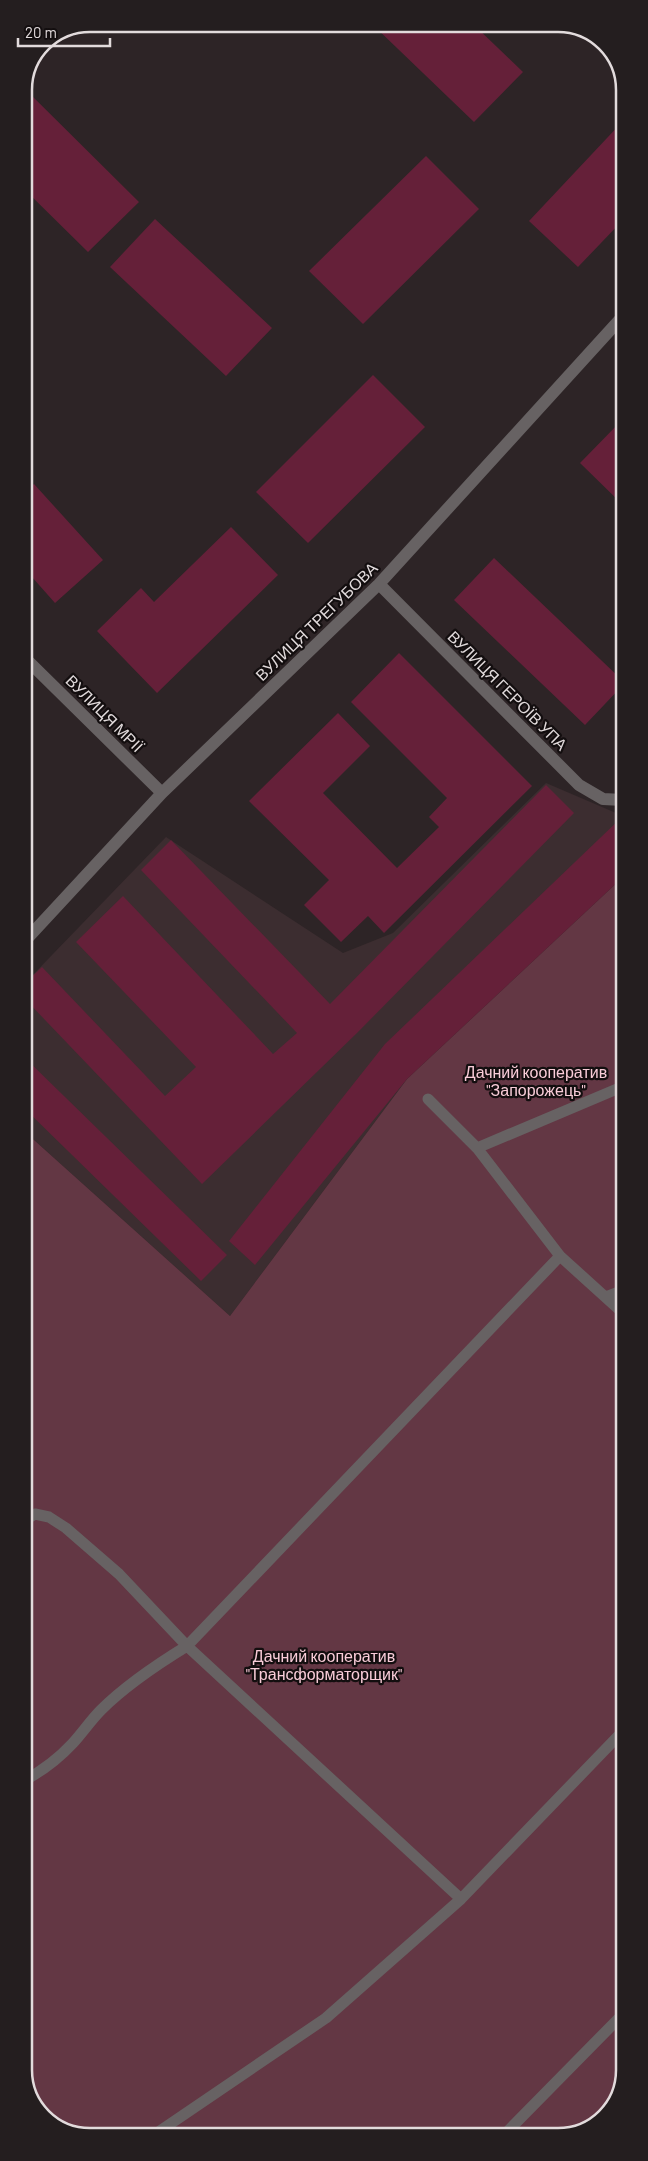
<svg xmlns="http://www.w3.org/2000/svg" width="648" height="2161" font-family="Barlow,sans-serif">
  <style>
    .built { fill: #3c2d30 }
    .green { fill: #633744 }
    .building { fill: #652039 }
    .lines { fill: none; stroke-linecap: round; stroke-linejoin: round }
    .service { stroke: #676263; stroke-width: 11 }
    .minor { stroke: #676263; stroke-width: 12 }
    .labels { text-anchor: middle; dominant-baseline: central; stroke-width: 4.5; stroke-linejoin: round; paint-order: stroke }
    .street-label { font-size: 16px; fill: #e2dbdc; stroke: #130e0f }
    .park-label { font-size: 16px; fill: #f9ccd8; stroke: #130e0f }
    .rim { fill: none; stroke: #e2dbdc; stroke-width: 2.5 }
  </style>
  <rect width="100%" height="100%" fill="#2d2426"/>
  <path class="built" d="M546 783 623 816V877L407 1079 230 1316 24 1131V984L166 837 343 953 393 933Z"/>
  <path class="green" d="M623 877 624 2070 608 2114 571 2136 86 2137 46 2120 25 2084 24 1131 230 1316 407 1079Z"/>
  <path class="building" d="M372 24H473L523 72 474 122Z
    M25 89 139 202 88 252 24 189Z
    M623 121V220L578 267 529 221Z
    M426 156 479 209 363 324 309 271Z
    M155 219 272 328 226 376 110 267Z
    M373 375 425 427 308 543 256 492Z
    M623 419V505L580 463Z
    M34 484 103 560 55 603 24 568V493Z
    M231 527 278 575 157 693 97 631 141 588 154 602Z
    M494 558 623 681V685L585 725 454 600Z
    M399 653 532 786 384 933 368 916 341 942 304 905 329 880 249 801 338 713 370 746 323 793 397 868 439 827 429 817 447 798 351 702Z
    M546 785 574 813 358 1032 202 1184 24 998V984L42 967 165 1096 196 1067 76 942 123 896 273 1054 297 1033 141 870 171 840 330 1004Z
    M623 816V877L407 1079 255 1265 229 1241 385 1044Z
    M24 1057 227 1255 201 1281 24 1108Z"/>
  <g class="lines">
    <path class="service" d="M428 1099 477 1148 560 1256 624 1314
      M477 1148 624 1086
      M606 1297 624 1290
      M25 1520 35 1514 49 1517 66 1528 119 1574 187 1646 461 1899
      M25 1780C42 1771 60 1757 73 1743 83 1732 91 1720 101 1710 126 1685 156 1665 187 1646L560 1256
      M503 2136 624 2013
      M151 2137 326 2018 461 1899 624 1730"/>
    <path class="minor" d="M379 584 579 785 603 799 623 800
      M24 657 162 793
      M24 942 162 793 379 584 623 316"/>
  </g>
  <g class="labels">
    <g class="street-label">
      <text transform="translate(316 621) rotate(-44)">ВУЛИЦЯ ТРЕГУБОВА</text>
      <text transform="translate(508 690) rotate(45)">ВУЛИЦЯ ГЕРОЇВ УПА</text>
      <text transform="translate(105 713) rotate(45)">ВУЛИЦЯ МРІЇ</text>
    </g>
    <g class="park-label">
      <text x="536" y="1071">Дачний кооператив<tspan x="536" dy="18">"Запорожець"</tspan></text>
      <text x="324" y="1655">Дачний кооператив<tspan x="324" dy="18">"Трансформаторщик"</tspan></text>
    </g>
  </g>
  <path d="M0 0H648V2161H0ZM90 32H558A58 58 0 0 1 616 90V2070A58 58 0 0 1 558 2128H90A58 58 0 0 1 32 2070V90A58 58 0 0 1 90 32Z" fill="#241e1f" fill-rule="evenodd"/>
  <path class="rim" d="M90 32H558A58 58 0 0 1 616 90V2070A58 58 0 0 1 558 2128H90A58 58 0 0 1 32 2070V90A58 58 0 0 1 90 32Z"/>
  <path d="M18 38v8h92v-8" fill="none" stroke="#e2dbdc" stroke-width="2.5"/>
  <text x="25" y="38" font-size="15" fill="#e2dbdc" stroke="#130e0f" stroke-width="4" paint-order="stroke">20 m</text>
</svg>
